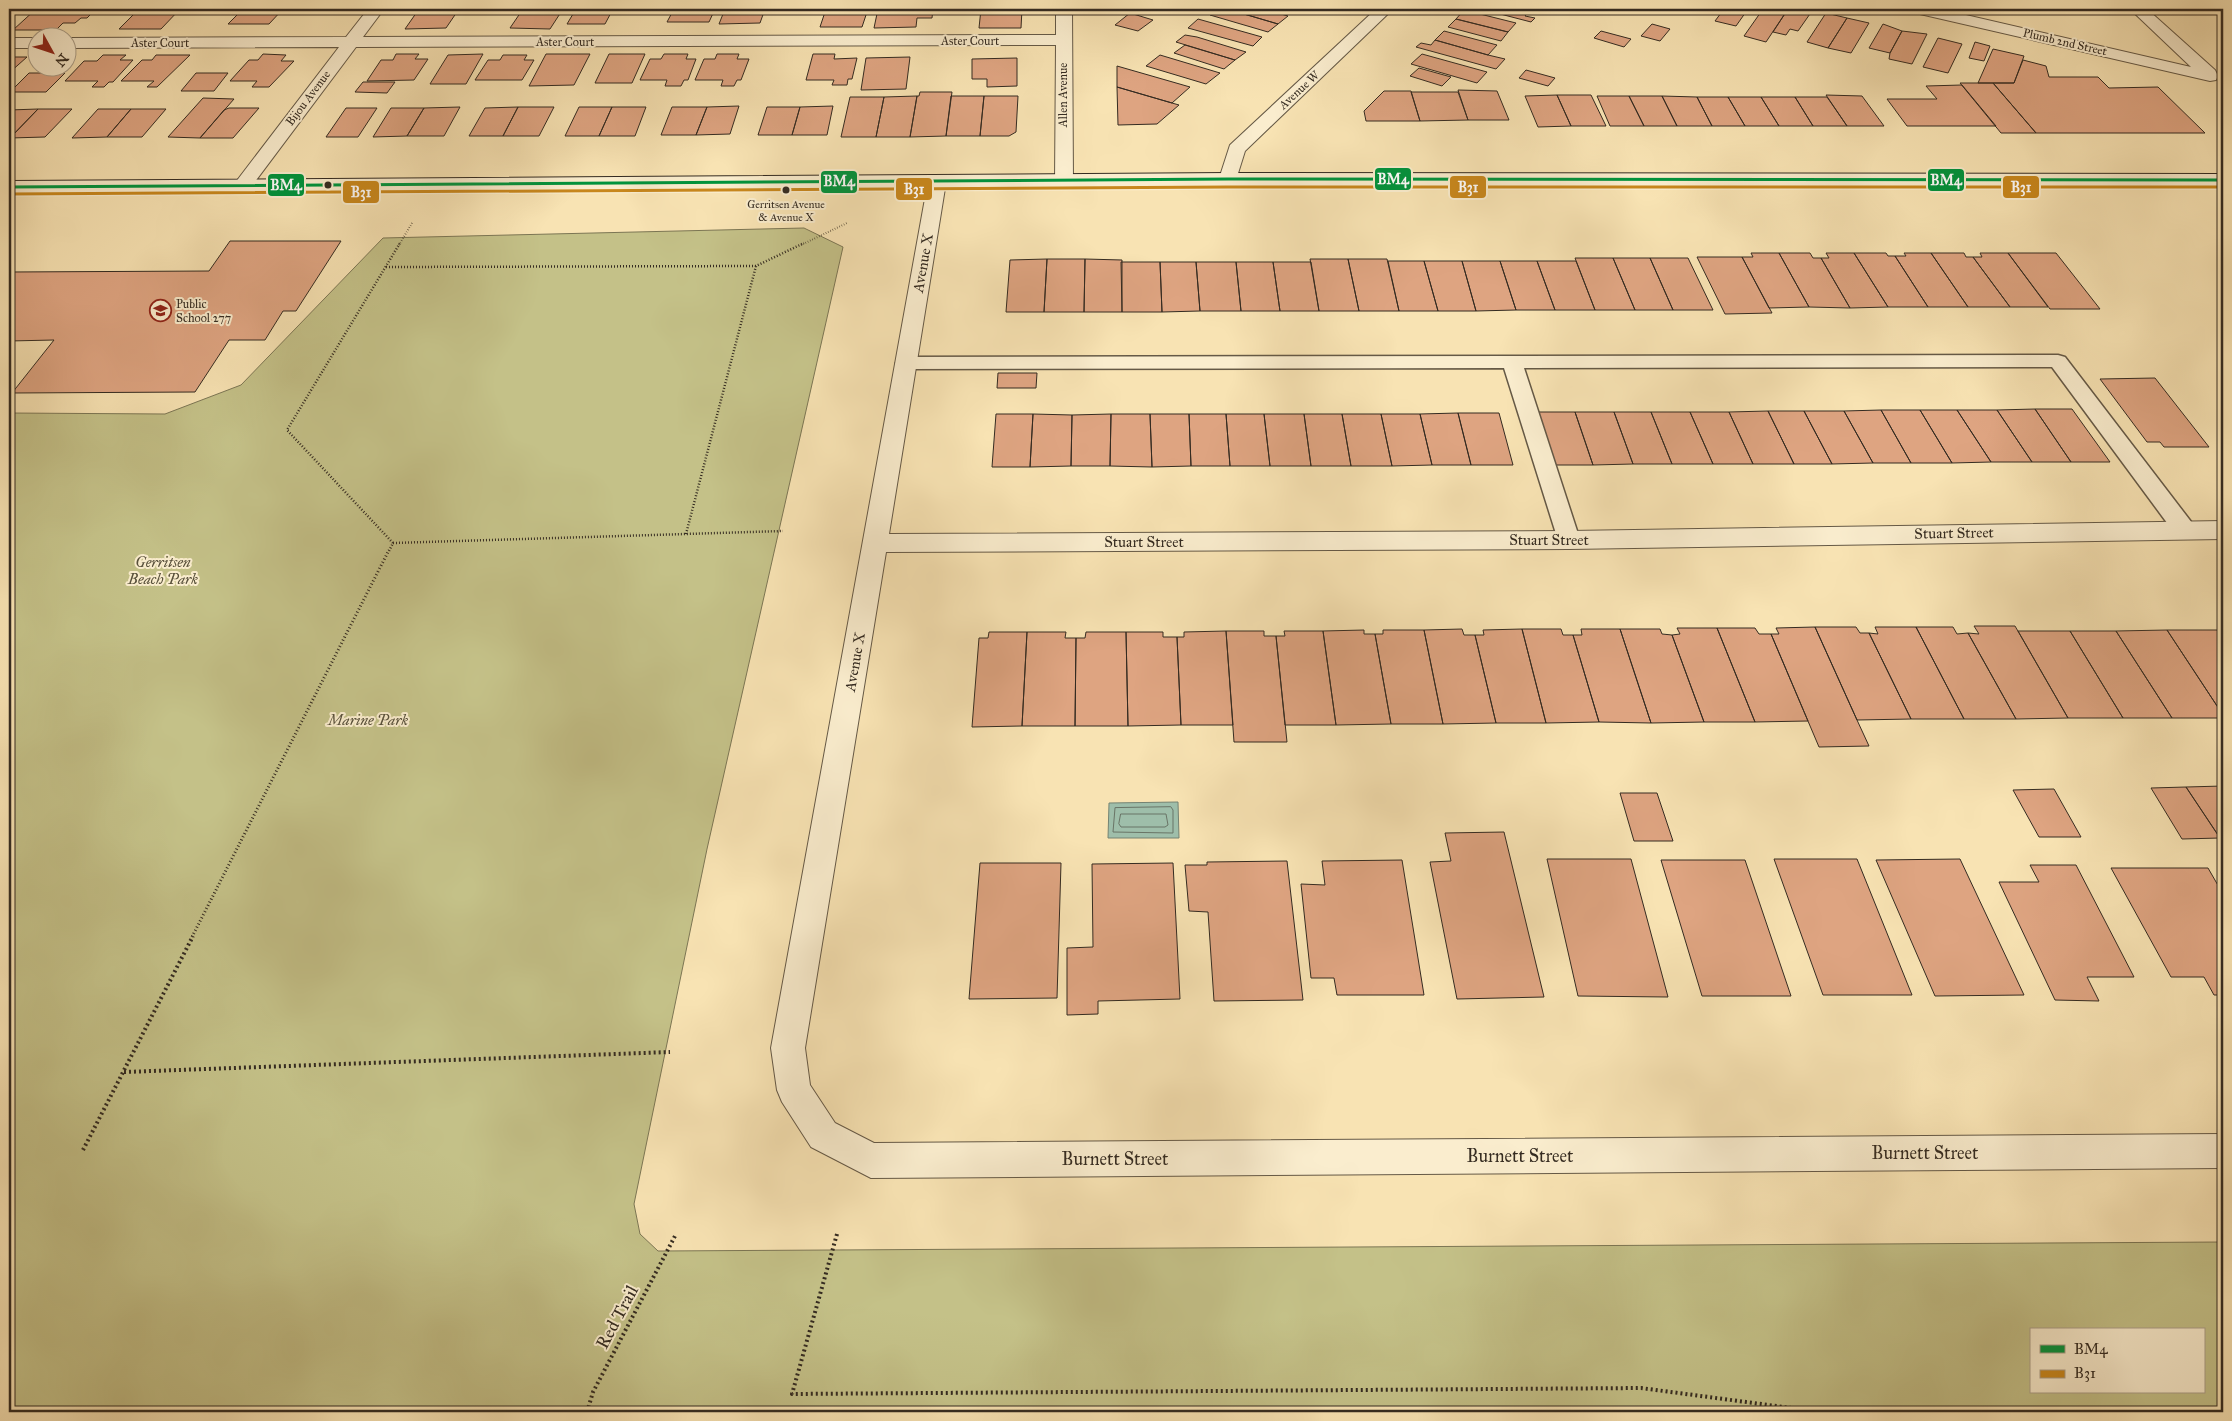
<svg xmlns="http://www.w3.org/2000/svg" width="2232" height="1421" font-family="'IM FELL Great Primer',serif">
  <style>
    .green { fill: #c4c188; stroke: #7c7654; fill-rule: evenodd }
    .water { fill: #9ebeaa; stroke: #748373 }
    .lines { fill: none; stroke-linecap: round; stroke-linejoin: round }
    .shore { stroke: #697466; stroke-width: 1 }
    .building { fill: #dea481; stroke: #342b21 }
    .service-casing { stroke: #655946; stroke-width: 3 }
    .minor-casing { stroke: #655946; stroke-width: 2 }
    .secondary-casing { stroke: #342b21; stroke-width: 2 }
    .path-far3 { stroke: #342b21; stroke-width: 2; stroke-dasharray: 0.5 2; stroke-linecap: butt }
    .path-far2 { stroke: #342b21; stroke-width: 2.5; stroke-dasharray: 1 2; stroke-linecap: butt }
    .path-far1 { stroke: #342b21; stroke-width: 3; stroke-dasharray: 1 2.5; stroke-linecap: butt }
    .path { stroke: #342b21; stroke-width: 4; stroke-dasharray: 2 3; stroke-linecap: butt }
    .service { fill: #faedce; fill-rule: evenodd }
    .minor { fill: #faedce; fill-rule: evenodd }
    .secondary { fill: #faedce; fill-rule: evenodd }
    .bus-1-casing { stroke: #faedce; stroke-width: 5.5 }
    .bus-2-casing { stroke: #faedce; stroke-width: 5.5 }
    .bus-1 { stroke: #00933c; stroke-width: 3 }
    .bus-2 { stroke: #c8871c; stroke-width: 3 }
    .bus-dot { fill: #342b21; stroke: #faedce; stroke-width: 2 }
    .labels { text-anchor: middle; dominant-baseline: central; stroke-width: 4; stroke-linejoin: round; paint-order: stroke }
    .far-bus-label { font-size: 11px; fill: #342b21; stroke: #faedce }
    .far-street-label { font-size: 12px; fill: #342b21; stroke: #faedce }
    .far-poi-label { font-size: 12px; fill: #342b21; stroke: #faedce; text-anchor: start }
    .street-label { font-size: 15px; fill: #342b21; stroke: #faedce }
    .park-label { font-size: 15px; font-style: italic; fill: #58503b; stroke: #faedce }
    .near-street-label { font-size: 18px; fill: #342b21; stroke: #faedce }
    .line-badge { stroke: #faedce; stroke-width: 2 }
    .badge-label { font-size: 14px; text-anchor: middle; font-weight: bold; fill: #fff }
  </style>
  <rect width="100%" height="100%" fill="#f8e3b3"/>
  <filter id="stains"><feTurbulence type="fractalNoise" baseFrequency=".004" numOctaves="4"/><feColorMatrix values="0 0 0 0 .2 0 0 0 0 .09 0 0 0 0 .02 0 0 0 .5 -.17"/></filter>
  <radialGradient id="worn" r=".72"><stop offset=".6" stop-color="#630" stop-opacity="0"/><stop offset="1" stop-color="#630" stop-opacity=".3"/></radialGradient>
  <path class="green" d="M804 228 843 247 707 849 634 1204 640 1234 658 1251 2223 1242V1412H9V413L165 414 241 385 383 238ZM2031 1330H2203V1392H2031Z"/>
  <path class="water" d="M1178 802 1179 838H1108L1109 803Z"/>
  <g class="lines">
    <path class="shore" d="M1171 807 1173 810V833L1113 832 1115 808Z
      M1121 814H1166L1168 825 1165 827H1121L1119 824Z"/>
  </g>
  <path class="building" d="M9 9H29L25 12 9 13Z
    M36 9H96L87 18H81L75 23H63L56 30H13Z
    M101 9H136L133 11H99Z
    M139 9H180L161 29H119Z
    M203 9H233L230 12 199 13Z
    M243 9H283L269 24H228Z
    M419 9H459L446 28 405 29Z
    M480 9H505L504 11H478Z
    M523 9H563L550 29 510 28Z
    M576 9H613L605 24H567Z
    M674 9H715L709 22H667Z
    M725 9H765L760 23 719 24Z
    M792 9H820H810L809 12H790Z
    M826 9H868L862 27H820Z
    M878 9H933L932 18H917L916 27 874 28Z
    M981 9H1022L1021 28H979Z
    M1219 9H1227L1278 24 1268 32 1210 15Z
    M1227 9H1264L1288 16 1278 24Z
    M1481 9H1524L1530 10 1525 16 1535 18 1531 22Z
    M1724 9H1748L1736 26 1715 21Z
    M1763 9H1788L1766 42 1744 36Z
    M1788 9 1812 11 1798 31 1790 29 1786 35 1773 32Z
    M1464 10 1516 23 1508 32 1456 19Z
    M1130 13 1153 20 1138 31 1115 25Z
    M1826 13 1847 18 1828 48 1807 42Z
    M1847 18 1869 23 1851 53 1828 48Z
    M1198 19 1262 37 1253 46 1188 28Z
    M1456 19 1508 32 1501 41 1448 27Z
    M1652 24 1670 29 1660 41 1641 36Z
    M1883 24 1902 31 1890 53 1869 48Z
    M1444 31 1497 45 1488 55 1435 40Z
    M1601 31 1631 39 1624 47 1594 38Z
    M1902 31 1927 34 1912 64 1889 59 1890 53Z
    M1185 35 1197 37 1246 52 1235 60 1176 42Z
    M1938 38 1962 44 1948 73 1923 67Z
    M1435 40 1488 55 1505 59 1496 69 1416 47 1421 43 1431 45Z
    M1975 42 1990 46 1984 61 1969 58Z
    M1185 45 1235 60 1224 69 1174 53Z
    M1993 49 2024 56 2014 83H1978Z
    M263 54 286 55 281 61H294L269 87H252L257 81H230L249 60H258Z
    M396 54H419L415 59H428L414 80 367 81 381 60H393Z
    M483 54 466 84H430L448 55Z
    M546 54H590L574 85 529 86Z
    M609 54H645L632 83H595Z
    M664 54H688L686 59H696L688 80H684L681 86H665L667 80H640L650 59H661Z
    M717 54H739L737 59H749L741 80H737L734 86H721L723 80H695L704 59H715Z
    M813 54H835L834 59 857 58 852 79H848L847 85H832L834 80H806Z
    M1422 54 1487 72 1477 83 1411 64Z
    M103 55H126L120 60H133L113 82H109L104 87H92L98 81H65L84 61H97Z
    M156 55H190L157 87H147L154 81H121L142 60H152Z
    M503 55H527L524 60H534L522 80H475L488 60H500Z
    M1160 55 1220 73 1206 84 1146 66Z
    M9 57H27L9 73Z
    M910 57 906 89 861 90 866 58Z
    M1017 58V86L987 87V79H972V59Z
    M2023 60 2046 66 2049 77H2098L2109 88 2158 87 2205 133H2036L1993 83H2014Z
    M1117 66 1190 87 1172 103 1117 87Z
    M1419 68 1451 77 1442 86 1410 76Z
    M1526 70 1555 78 1548 86 1519 78Z
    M29 73H65L46 92H10Z
    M196 73H228L214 91H181Z
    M363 82H395L387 93 355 92Z
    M1960 83H1993L2036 133H2001Z
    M1962 85 1996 126H1907L1887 99H1937L1926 86Z
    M1117 87 1172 103 1179 105 1157 124 1118 125Z
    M1458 90 1497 91 1509 120H1468Z
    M1384 91H1411L1420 121H1366L1364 111Z
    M920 92H952L946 136 910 137 917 96H919Z
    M1411 92H1458L1468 120 1420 121Z
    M1557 95H1591L1606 126H1571Z
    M1557 95 1571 126 1538 127 1525 96Z
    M1826 95 1862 96 1884 126H1847Z
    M917 96 910 137H876L884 97Z
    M951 96H984L980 136H946Z
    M984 96H1018L1016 132 1009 136H980Z
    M1597 96H1629L1644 126H1610Z
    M1629 96H1662L1677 126H1644Z
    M1662 96 1697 97 1712 126H1677Z
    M850 97H884L876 137H841Z
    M1697 97H1728L1745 126H1712Z
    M1728 97H1761L1779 126H1745Z
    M1761 97H1795L1813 126H1779Z
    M1795 97H1827L1847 126H1813Z
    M203 98 234 99 200 138 168 137Z
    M739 106 730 134 696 135 707 107Z
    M833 106 827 135H792L800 107Z
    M460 107 444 136H407L424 108Z
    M518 107H554L539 136H503Z
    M518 107 503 136H469L485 108Z
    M579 107H612L599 136H565Z
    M612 107H646L635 136H599Z
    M672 107H707L696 135H661Z
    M767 107H800L792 135H758Z
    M229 108H259L233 138H200L224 110Z
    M346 108H377L358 137H326Z
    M391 108H424L407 136 373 137Z
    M38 109H72L45 137 10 138Z
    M38 109 10 138H9V110Z
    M98 109H131L107 137 72 138Z
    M131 109H166L142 137H107Z
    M230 241H341L296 311H283L265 340H229L195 392 12 393 54 340 9 341V272L209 271Z
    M1751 253H1779L1809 307 1769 308 1742 257H1753Z
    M1779 253H1810L1813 258H1821L1850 308 1809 307Z
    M1826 253H1854L1888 307 1850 308 1821 258H1829Z
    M1854 253H1886L1888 256H1895L1928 307H1888Z
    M1904 253H1931L1968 307H1928L1895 256H1906Z
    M1931 253H1964L1966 257H1973L2010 307H1968Z
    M1980 253H2008L2048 307H2010L1973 257H1982Z
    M2008 253H2056L2100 309H2050Z
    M1697 257H1742L1772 313 1725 314Z
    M1575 258H1613L1635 310H1595Z
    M1613 258H1650L1673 310H1635Z
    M1650 258H1688L1713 310H1673Z
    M1047 259H1085L1084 312H1044Z
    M1047 259 1044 312H1006L1010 260Z
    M1085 259 1122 260V312H1084Z
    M1310 259H1348L1359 311H1319Z
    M1348 259H1387L1399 311H1359Z
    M1388 261H1424L1438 311H1399Z
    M1424 261H1462L1476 311H1438Z
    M1462 261H1500L1516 310 1476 311Z
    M1500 261H1537L1555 310H1516Z
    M1537 261H1576L1595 310H1555Z
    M1121 262H1160L1162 312H1122Z
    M1160 262H1196L1200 311 1162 312Z
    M1196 262H1236L1241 311H1200Z
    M1236 262H1273L1280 311H1241Z
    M1273 262H1311L1319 311H1280Z
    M998 373H1037L1036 388H997Z
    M2155 378 2209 447H2164L2160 442H2147L2100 379Z
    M2035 409H2072L2110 462H2071Z
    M2035 409 2071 462H2032L1997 410Z
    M1881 410H1920L1952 463H1911Z
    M1881 410 1911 463H1873L1844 411Z
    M1920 410H1957L1991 462 1952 463Z
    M1957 410H1997L2032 462H1991Z
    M1768 411H1804L1832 464H1794Z
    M1768 411 1794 464H1753L1729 412Z
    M1804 411H1844L1873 463 1832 464Z
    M1537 412H1575L1593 465H1555Z
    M1575 412H1614L1633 464 1593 465Z
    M1614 412H1651L1672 464H1633Z
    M1651 412H1690L1713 464H1672Z
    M1690 412H1729L1753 464H1713Z
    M1458 413H1499L1513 465H1471Z
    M1458 413 1471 465H1432L1420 414Z
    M996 414H1033L1030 467H992Z
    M1033 414 1072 415 1071 466 1030 467Z
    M1111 414H1150L1152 467 1110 466Z
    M1111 414 1110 466H1071L1072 415Z
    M1150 414H1189L1191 466 1152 467Z
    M1189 414H1226L1230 466H1191Z
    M1226 414H1264L1270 466H1230Z
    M1264 414H1304L1311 466H1270Z
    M1304 414H1342L1351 466H1311Z
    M1342 414H1381L1392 466H1351Z
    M1381 414H1420L1432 465 1392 466Z
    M1974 626H2015L2068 718 2016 719 1968 633 1979 634Z
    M1815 627H1856L1860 633H1869L1911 719 1857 720Z
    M1815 627 1857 720 1869 746 1819 747 1771 634H1779L1776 628Z
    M1875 627H1916L1964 719H1911L1869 633 1878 634Z
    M1916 627H1953L1957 634 1968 633 2016 719H1964Z
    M1677 628H1717L1755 722H1704L1672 635 1680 634Z
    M1717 628H1755L1759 634H1771L1808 721 1755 722Z
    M1462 629 1464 635H1475L1496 723 1443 724 1424 630Z
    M1522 629H1561L1563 635H1573L1599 722 1546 723Z
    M1522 629 1546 723H1496L1475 635H1484L1483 630Z
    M1581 629H1620L1651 723 1599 722 1573 635H1582Z
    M1620 629H1660L1662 634 1672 635 1704 722 1651 723Z
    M1364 630V634H1375L1391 724 1336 725 1323 631Z
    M1383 630H1424L1443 724H1391L1375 634H1383Z
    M2167 630H2217L2223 639V715Z
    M2167 630 2223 715V718H2172L2116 631Z
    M1226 631H1264V636H1276L1287 742H1234Z
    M1226 631 1233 725H1181L1177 637H1184V632Z
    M1284 631H1323L1336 725H1285L1276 636H1285Z
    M2018 631H2070L2123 718H2068Z
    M2070 631H2116L2172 718H2123Z
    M989 632H1027L1022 726 972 727 979 638H988Z
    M1027 632H1066L1065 638H1076L1075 726H1022Z
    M1086 632H1126L1128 726H1075L1076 638H1085Z
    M1126 632H1163V637H1177L1181 725 1128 726Z
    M2223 786V838H2220L2186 787Z
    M2186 787 2220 838 2182 839 2151 788Z
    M2054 789 2081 837H2039L2013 790Z
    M1620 793H1657L1673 841H1634Z
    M1504 832 1544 997 1457 999 1430 862 1451 861 1445 833Z
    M1547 859H1631L1668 997 1578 996Z
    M1774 859H1857L1912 995H1823Z
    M1960 859 2024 995 1935 996 1876 860Z
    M1402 860 1424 995H1337L1334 978H1311L1301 884 1325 885 1322 861Z
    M1661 860H1745L1791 996H1702Z
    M1287 861 1303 1000 1214 1001 1208 912 1189 911 1185 865H1207V862Z
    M980 863H1061L1057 998 969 999Z
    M1173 863 1180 999 1098 1001V1014L1067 1015V948L1093 947 1092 864Z
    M2030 865H2076L2134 977H2087L2099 1001 2055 1000 1999 882H2039Z
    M2111 868H2208L2223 894V995H2214L2204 977H2171Z"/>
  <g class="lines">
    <defs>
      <path id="service" d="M2058 355 2065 357 2192 523 2195 529 2192 535 2184 537 2176 535 2052 367 1524 368 1580 540 1577 546 1569 548 1561 546 1558 540 1504 368 906 369 899 367 896 363 899 359 906 357Z"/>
      <path id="minor" d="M368 9H384L363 37 1056 35V9H1072L1073 182 1071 186 1064 188 1057 186 1055 182 1056 45 356 47 248 191 241 193 234 191 232 187 339 47 68 48V38L346 37Z
        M1376 9H1393L1245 151 1235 183 1228 185 1221 183 1219 179 1230 145Z
        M1912 9H1940L2191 67 2130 9H2147L2215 70 2218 76 2216 80 2210 81 1920 14 1914 12Z
        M9 38H38V48H9Z
        M937 176 944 178 946 182 889 534 1569 531 2223 521V539L1569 549 886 552 805 1048 810 1085 835 1123 874 1143 2223 1134V1168L871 1178 811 1147 782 1102 777 1090 771 1048 928 182 930 178Z"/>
      <path id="secondary" d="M1228 173 2223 174V186L1228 185 9 193V181Z"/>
    </defs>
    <use href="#service" class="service-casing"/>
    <use href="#minor" class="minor-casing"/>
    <use href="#secondary" class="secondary-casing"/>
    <path class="path-far3" d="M399 245 412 223
      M801 245 847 223"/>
    <path class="path-far2" d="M386 267 756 266
      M686 534 756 266 804 243
      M393 543 783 531
      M389 551 393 543 287 430 400 243"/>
    <path class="path-far1" d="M192 937 389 550"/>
    <path class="path" d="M124 1072 670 1052
      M83 1150 193 936
      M837 1234 792 1394 1641 1388 1821 1412
      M587 1412 593 1392 675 1236"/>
    <use href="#service" class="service"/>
    <use href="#minor" class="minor"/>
    <use href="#secondary" class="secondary"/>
    <defs>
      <path id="bus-1" d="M9 187 1228 179 2223 180"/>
      <path id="bus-2" d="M9 194 1228 187H2223"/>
    </defs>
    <use href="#bus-1" class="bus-1-casing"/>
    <use href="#bus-2" class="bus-2-casing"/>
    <use href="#bus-1" class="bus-1"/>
    <use href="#bus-2" class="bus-2"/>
  </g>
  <defs>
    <symbol id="school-ring" viewBox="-11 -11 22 22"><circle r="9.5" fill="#faedce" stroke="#8f2418" stroke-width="1.5"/><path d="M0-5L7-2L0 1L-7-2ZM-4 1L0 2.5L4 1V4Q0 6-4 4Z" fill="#8f2418"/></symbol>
  </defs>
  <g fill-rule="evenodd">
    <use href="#school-ring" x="148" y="298" width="25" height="25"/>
  </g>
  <g class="bus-dot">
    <circle cx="328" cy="185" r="4.5"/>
    <circle cx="786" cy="190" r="4.5"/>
  </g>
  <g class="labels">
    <g class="far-bus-label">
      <text x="786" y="204">Gerritsen Avenue<tspan x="786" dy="13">&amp; Avenue X</tspan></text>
    </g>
    <g class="far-street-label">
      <text x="970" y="41">Aster Court</text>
      <text x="565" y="42">Aster Court</text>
      <text transform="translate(2065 42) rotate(13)">Plumb 2nd Street</text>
      <text x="160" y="43">Aster Court</text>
      <text transform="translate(1299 90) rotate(-43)">Avenue W</text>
      <text transform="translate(1063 95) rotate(-90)">Allen Avenue</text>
      <text transform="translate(308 98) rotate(-53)">Bijou Avenue</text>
    </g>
    <g class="far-poi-label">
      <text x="176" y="304">Public<tspan x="176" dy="14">School 277</tspan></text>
    </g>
    <g class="street-label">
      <text transform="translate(923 263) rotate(-80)">Avenue X</text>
      <text transform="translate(1954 533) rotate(-1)">Stuart Street</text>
      <text x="1549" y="540">Stuart Street</text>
      <text x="1144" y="542">Stuart Street</text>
      <text transform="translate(855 662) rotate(-80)">Avenue X</text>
    </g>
    <g class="park-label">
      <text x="163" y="562">Gerritsen<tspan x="163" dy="17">Beach Park</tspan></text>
      <text x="368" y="720">Marine Park</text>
    </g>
    <g class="near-street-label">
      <text x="1925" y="1153">Burnett Street</text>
      <text x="1520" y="1156">Burnett Street</text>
      <text x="1115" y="1159">Burnett Street</text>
      <text transform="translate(617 1317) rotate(-62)">Red Trail</text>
    </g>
  </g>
  <g class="line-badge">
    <rect x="1374" y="167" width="38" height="24" rx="5" fill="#00933c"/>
    <rect x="1927" y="168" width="38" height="24" rx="5" fill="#00933c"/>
    <rect x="820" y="170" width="38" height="24" rx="5" fill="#00933c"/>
    <rect x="267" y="173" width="38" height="24" rx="5" fill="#00933c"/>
    <rect x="1449" y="175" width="38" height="24" rx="5" fill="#c8871c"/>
    <rect x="2002" y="175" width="38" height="24" rx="5" fill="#c8871c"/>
    <rect x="895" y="177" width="38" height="24" rx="5" fill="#c8871c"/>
    <rect x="342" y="180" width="38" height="24" rx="5" fill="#c8871c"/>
  </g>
  <g class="badge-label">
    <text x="1393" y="184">BM4</text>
    <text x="1946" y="185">BM4</text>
    <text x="839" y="186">BM4</text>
    <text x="286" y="190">BM4</text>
    <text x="1468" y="192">B31</text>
    <text x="2021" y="192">B31</text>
    <text x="914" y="194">B31</text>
    <text x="361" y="197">B31</text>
  </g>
  <rect width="2232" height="1421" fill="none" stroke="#f8e3b3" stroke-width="30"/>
  <rect x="10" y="10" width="2212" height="1401" fill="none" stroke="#342b21" stroke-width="2.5"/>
  <rect x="15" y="15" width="2202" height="1391" fill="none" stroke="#342b21"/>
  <rect x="2030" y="1328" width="175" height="65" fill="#faedce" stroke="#ab9f89"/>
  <rect x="2040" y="1345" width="25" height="8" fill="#00933c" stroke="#ab9f89"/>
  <text x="2074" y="1354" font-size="15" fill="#342b21">BM4</text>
  <rect x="2040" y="1370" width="25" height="8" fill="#c8871c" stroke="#ab9f89"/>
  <text x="2074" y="1378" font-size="15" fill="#342b21">B31</text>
  <g transform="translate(52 52) rotate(130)"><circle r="24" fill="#faedce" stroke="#ab9f89"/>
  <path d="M0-4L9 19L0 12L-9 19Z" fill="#8f2418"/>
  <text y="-8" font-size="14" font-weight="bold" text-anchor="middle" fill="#342b21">N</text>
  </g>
  <rect width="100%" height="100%" filter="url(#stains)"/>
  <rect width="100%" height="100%" fill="url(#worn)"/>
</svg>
